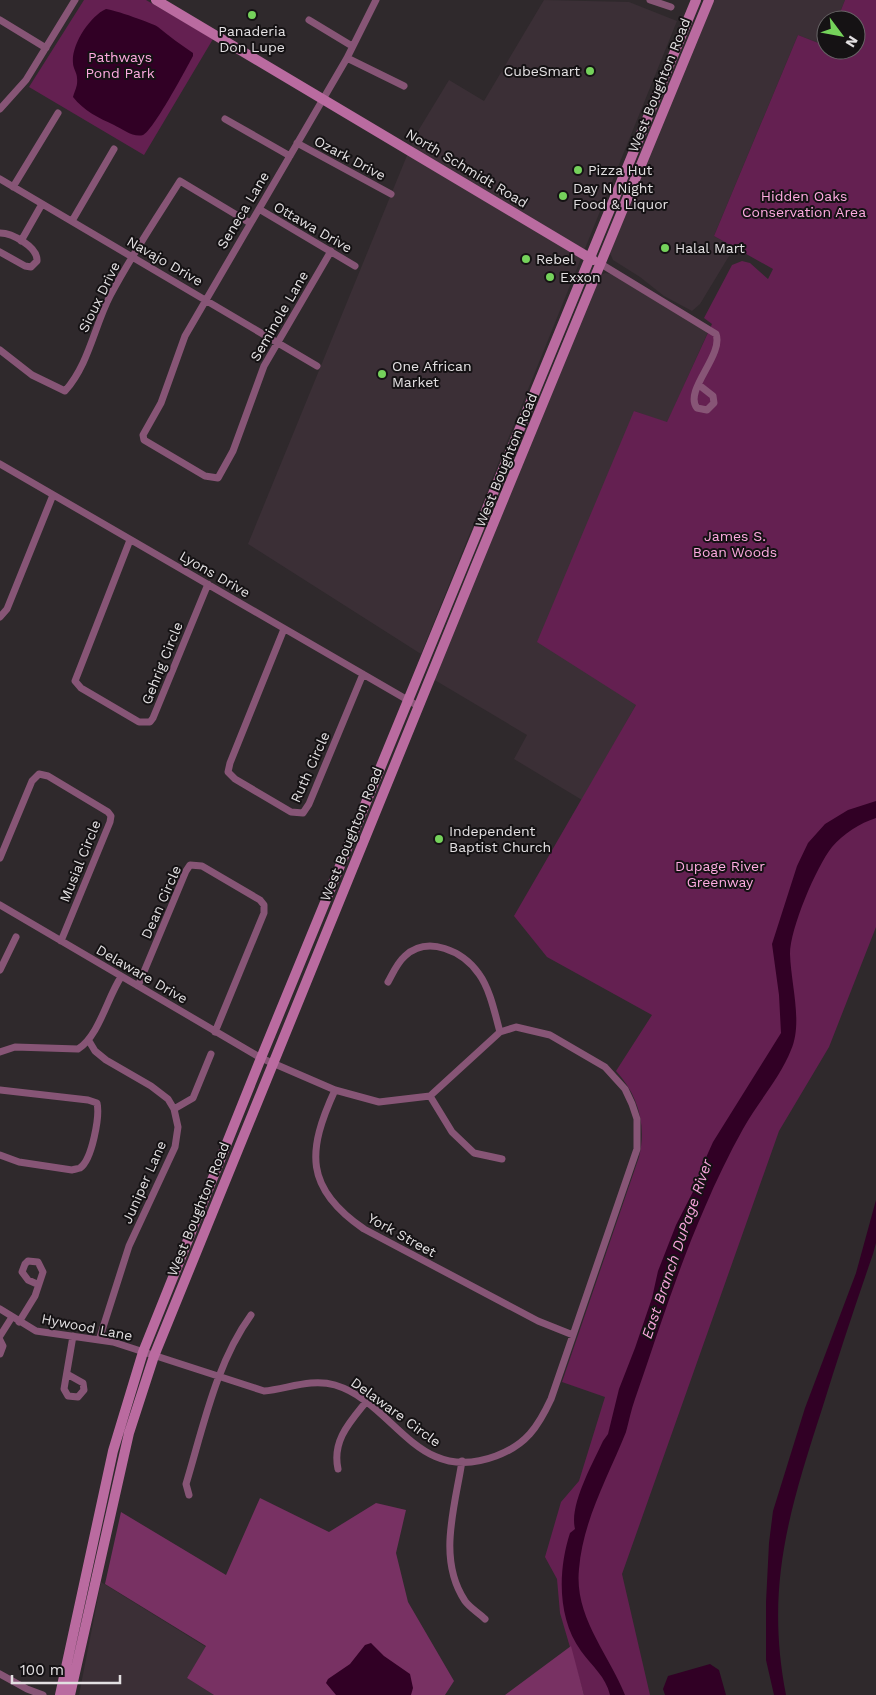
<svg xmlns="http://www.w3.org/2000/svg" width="876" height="1695" font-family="'Work Sans',sans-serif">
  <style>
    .built { fill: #3b2f36 }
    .green { fill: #642051 }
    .forest { fill: #783163 }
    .water { fill: #310025 }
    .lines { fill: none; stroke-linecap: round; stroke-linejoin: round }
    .street { stroke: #875576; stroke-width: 7 }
    .secondary { stroke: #ba6ba0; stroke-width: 10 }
    .poi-dot { fill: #75d25b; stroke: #151214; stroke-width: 2 }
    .labels { text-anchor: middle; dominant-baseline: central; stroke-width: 4; stroke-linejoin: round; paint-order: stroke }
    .poi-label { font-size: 14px; fill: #e3e0e2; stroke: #151214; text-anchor: start }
    .park-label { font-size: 14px; fill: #feabe1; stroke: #151214 }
    .street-label { font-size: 14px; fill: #e3e0e2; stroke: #151214 }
    .water-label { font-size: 15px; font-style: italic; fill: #f7a4db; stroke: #151214 }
  </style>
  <rect width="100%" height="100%" fill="#2f292c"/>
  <path class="built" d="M544 0 629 2 677 21 421 654 248 544 415 136 449 80 484 101Z
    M712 0H845L837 20H826V46L798 35 714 236 741 251 729 256 700 304 692 311 664 296 640 277 613 260 610 253Z
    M605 273 611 274 708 332 667 423 634 411 636 705 582 800 514 759 527 735 433 679 597 281 601 275Z
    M101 1582 206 1647 187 1678 214 1695H79Z"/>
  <path class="green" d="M84 0H146L213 39 144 155 29 87Z
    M845 0H876V927L829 1047 779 1131 622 1574 650 1695H584L560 1613 557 1579 545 1557 561 1502 579 1481 605 1397 562 1382 639 1157C647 1125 638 1095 616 1071L652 1015 547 957 514 916 636 705 537 642 634 411 667 422 712 324 704 318 732 265 742 261 750 263 768 279 773 269 714 236 798 35 826 46V50H856V20H837Z"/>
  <path class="forest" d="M260 1498 329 1532 376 1503 406 1510 396 1553 408 1602 454 1681 445 1695H214L187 1678 206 1646 105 1584 121 1512 226 1575Z
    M571 1646 584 1695H505Z"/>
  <path class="water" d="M106 9C112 9 155 24 158 27 169 36 181 45 193 53V56C186 69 153 131 143 135 134 138 122 129 114 125 99 118 84 111 73 97 75 90 78 86 77 78 77 73 73 68 73 63 71 45 90 16 106 9Z
    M876 801V818C860 823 843 834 832 847 816 867 790 929 790 954 791 985 803 1023 791 1050 780 1078 758 1102 743 1129 729 1154 716 1181 705 1207 678 1268 657 1336 635 1399 631 1410 629 1421 626 1432 608 1477 583 1520 579 1569 574 1617 609 1654 625 1695H610C606 1677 592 1666 581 1651 557 1618 558 1570 570 1533L575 1529C569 1505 593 1463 603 1441L608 1434 619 1389 635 1348 652 1298 658 1271 676 1225 703 1172 704 1162 713 1142 781 1033 779 995 772 944 797 866 808 843 825 824 848 810Z
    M876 1200V1243L873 1254C855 1306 838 1357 822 1409 789 1511 765 1587 786 1695H774L766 1660V1602L769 1543 773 1511 805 1408 856 1273Z
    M371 1643 384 1656 410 1674 413 1688 411 1695H336L326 1683 328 1679 350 1664 365 1645Z
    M710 1664 719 1670 726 1695H665L663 1689 668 1676Z"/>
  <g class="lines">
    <path class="street" d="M650 0 671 7
      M0 20 46 48
      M309 20 352 46
      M347 58 404 86
      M0 109 26 80 75 0
      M225 119 290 156
      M297 143 391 194
      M0 179 317 366
      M13 187 58 113
      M259 209 355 266
      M72 221 114 149
      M0 233C12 233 38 247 37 261L31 267 25 266 0 252
      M21 241 42 204
      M331 251 264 366 233 451 218 478 205 476 144 440 143 435 161 403 185 336 347 58 376 0
      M601 264 716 334C724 355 683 391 697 408L707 410 714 403 713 396 699 385
      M0 350 32 375 65 391C89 364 94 327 110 296 131 256 156 219 180 181L250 223
      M0 464 418 706
      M130 540 75 681 81 688 139 722H150L153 718 208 584
      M0 617 7 609 53 495
      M284 629 230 763 228 772 235 779 291 812 303 813 309 804 363 674
      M0 858 32 781 39 774 48 776 108 812 111 816 110 822 61 941
      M0 905 261 1058 335 1090 379 1102 430 1096 500 1032
      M0 970 16 937
      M138 986 186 871 190 865 202 866 260 900 264 905V913L215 1032
      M89 1041 95 1051 106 1060 151 1086 168 1099 174 1109 178 1127 175 1147 129 1246 99 1340
      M0 1052 15 1047 78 1049C99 1036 107 998 121 977
      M0 1090 88 1100 97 1103C100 1116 92 1160 80 1168 77 1169 75 1169 72 1170L19 1162 0 1155
      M335 1090C307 1151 304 1188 364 1229L538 1321 573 1335
      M430 1096 452 1132 474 1153 502 1159
      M174 1109 193 1098 211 1054
      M0 1309 36 1331 113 1342 264 1391C287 1389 311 1378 335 1385 395 1403 416 1486 496 1456 526 1445 538 1427 551 1399L637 1149V1119L632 1104 625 1089 605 1067 550 1035 516 1027 500 1032C495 1014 490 989 479 974 463 951 428 935 405 956 397 963 393 973 388 982
      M19 1322 35 1296 43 1272 38 1262 28 1261 25 1264 22 1272 28 1280 37 1284
      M0 1336 12 1317
      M0 1340 3 1346 0 1354
      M67 1374 83 1383 84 1390 78 1397 68 1396 64 1389 65 1383 73 1336
      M462 1461C455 1507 437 1559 465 1601 470 1608 479 1613 485 1619
      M338 1469C332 1441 349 1423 366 1402
      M189 1495 186 1484C203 1428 216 1363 251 1315
      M0 1674 27 1689 43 1695"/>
    <path class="secondary" d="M156 0 593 260
      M60 1695 113 1451 143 1352 261 1058 696 0
      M70 1695 129 1433 154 1356 475 568 709 0"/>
  </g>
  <g class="poi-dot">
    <circle cx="252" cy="15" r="5"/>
    <circle cx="590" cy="71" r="5"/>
    <circle cx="578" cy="170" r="5"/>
    <circle cx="563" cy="196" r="5"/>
    <circle cx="665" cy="248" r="5"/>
    <circle cx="526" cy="259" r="5"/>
    <circle cx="550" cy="277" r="5"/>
    <circle cx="382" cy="374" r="5"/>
    <circle cx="439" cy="839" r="5"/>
  </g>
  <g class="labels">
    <g class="poi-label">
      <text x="252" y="31" text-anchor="middle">Panaderia<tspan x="252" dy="16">Don Lupe</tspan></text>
      <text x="580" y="71" text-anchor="end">CubeSmart</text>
      <text x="588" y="170">Pizza Hut</text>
      <text x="573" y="188">Day N Night<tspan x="573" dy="16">Food &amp; Liquor</tspan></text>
      <text x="675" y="248">Halal Mart</text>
      <text x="536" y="259">Rebel</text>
      <text x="560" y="277">Exxon</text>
      <text x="392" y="366">One African<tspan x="392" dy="16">Market</tspan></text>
      <text x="449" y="831">Independent<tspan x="449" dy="16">Baptist Church</tspan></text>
    </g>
    <g class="park-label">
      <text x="120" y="57">Pathways<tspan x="120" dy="16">Pond Park</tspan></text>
      <text x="804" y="196">Hidden Oaks<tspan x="804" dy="16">Conservation Area</tspan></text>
      <text x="735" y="536">James S.<tspan x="735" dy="16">Boan Woods</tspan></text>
      <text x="720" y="866">Dupage River<tspan x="720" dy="16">Greenway</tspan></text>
    </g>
    <g class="street-label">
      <text transform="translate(659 85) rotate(-68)">West Boughton Road</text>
      <text transform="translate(350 158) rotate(28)">Ozark Drive</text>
      <text transform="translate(467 168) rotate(31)">North Schmidt Road</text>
      <text transform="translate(243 210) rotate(-59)">Seneca Lane</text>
      <text transform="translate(313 227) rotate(30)">Ottawa Drive</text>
      <text transform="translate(165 261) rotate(30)">Navajo Drive</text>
      <text transform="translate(99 297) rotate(-64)">Sioux Drive</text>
      <text transform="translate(279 316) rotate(-60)">Seminole Lane</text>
      <text transform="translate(506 460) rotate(-68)">West Boughton Road</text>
      <text transform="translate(215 574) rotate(30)">Lyons Drive</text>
      <text transform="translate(162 663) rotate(-68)">Gehrig Circle</text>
      <text transform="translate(310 767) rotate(-66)">Ruth Circle</text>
      <text transform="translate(351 834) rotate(-68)">West Boughton Road</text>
      <text transform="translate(80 861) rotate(-68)">Musial Circle</text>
      <text transform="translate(161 902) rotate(-66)">Dean Circle</text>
      <text transform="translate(142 974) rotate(30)">Delaware Drive</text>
      <text transform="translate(144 1182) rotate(-66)">Juniper Lane</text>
      <text transform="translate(198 1209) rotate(-68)">West Boughton Road</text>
      <text transform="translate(402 1235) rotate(29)">York Street</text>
      <text transform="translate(87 1327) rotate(11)">Hywood Lane</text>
      <text transform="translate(396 1412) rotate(36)">Delaware Circle</text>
    </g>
    <g class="water-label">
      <text transform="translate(677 1249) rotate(-71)">East Branch DuPage River</text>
    </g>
  </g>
  <g transform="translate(841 35) rotate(122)"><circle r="24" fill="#151214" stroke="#676466"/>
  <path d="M0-4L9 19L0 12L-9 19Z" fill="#75d25b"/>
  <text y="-8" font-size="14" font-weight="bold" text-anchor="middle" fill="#e3e0e2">N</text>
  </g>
  <path d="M12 1675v8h108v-8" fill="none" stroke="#e3e0e2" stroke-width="2.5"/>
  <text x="20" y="1675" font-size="15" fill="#e3e0e2" stroke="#151214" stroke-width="4" paint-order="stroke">100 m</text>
</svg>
